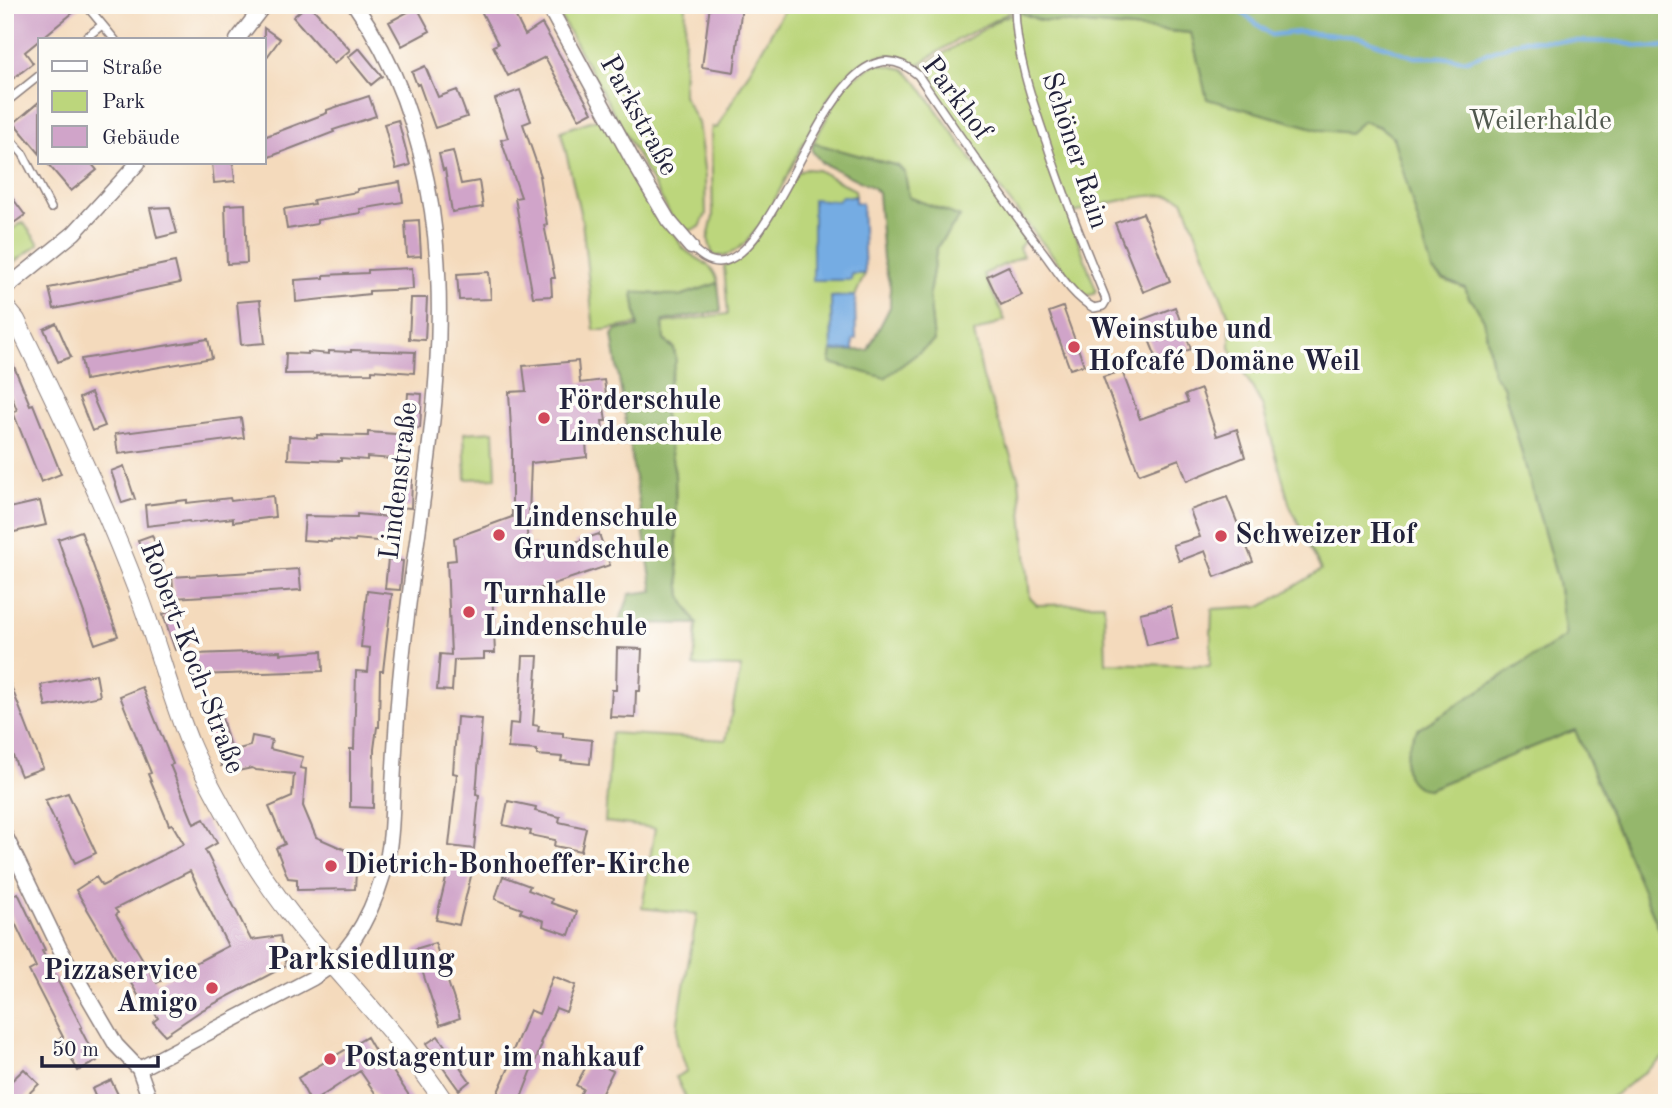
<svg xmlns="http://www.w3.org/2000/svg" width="1672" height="1108" font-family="'Old Standard TT',serif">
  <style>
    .green { fill: #bcd67c; stroke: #6f7c5c; stroke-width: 2 }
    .forest { fill: #95b76c; stroke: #5c6c54; stroke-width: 2 }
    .water { fill: #74ace3; stroke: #4b678f; stroke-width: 2 }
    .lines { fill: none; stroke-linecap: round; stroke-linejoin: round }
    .stream { stroke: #74ace3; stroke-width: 4.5 }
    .building { fill: #d0a4c9; fill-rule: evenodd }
    .service-casing { stroke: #8b7e7c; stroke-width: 10 }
    .minor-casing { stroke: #8b7e7c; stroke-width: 17 }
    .tertiary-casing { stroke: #8b7e7c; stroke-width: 20 }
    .service { stroke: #fff; stroke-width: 7 }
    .minor { stroke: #fff; stroke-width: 14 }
    .tertiary { stroke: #fff; stroke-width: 18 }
    .poi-dot { fill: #d1495b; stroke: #fdfcf7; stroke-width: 2.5 }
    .labels { text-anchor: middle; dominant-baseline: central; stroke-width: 7; stroke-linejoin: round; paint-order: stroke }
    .street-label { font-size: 28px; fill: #22223b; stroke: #fdfcf7 }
    .park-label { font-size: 28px; fill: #50584e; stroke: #fdfcf7 }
    .poi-label { font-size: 28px; font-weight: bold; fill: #22223b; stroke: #fdfcf7; text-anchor: start }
    .quarter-label { font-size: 32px; font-weight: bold; fill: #22223b; stroke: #fdfcf7 }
  </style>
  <rect width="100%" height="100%" fill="#fdfcf7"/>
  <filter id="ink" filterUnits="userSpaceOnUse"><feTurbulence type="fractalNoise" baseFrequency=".0143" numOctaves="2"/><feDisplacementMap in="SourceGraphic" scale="14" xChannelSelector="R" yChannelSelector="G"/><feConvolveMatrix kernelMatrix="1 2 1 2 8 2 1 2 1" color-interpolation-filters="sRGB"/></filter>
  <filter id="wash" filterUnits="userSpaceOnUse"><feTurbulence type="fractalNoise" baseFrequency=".00686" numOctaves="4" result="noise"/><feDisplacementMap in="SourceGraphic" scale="28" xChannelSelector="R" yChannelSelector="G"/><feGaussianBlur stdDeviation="1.57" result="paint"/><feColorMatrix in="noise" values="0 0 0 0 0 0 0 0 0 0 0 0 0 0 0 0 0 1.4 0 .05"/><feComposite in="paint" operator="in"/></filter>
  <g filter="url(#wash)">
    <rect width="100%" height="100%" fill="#f4dabc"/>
    <path class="green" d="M554 5H686L683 95 698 123 705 176 706 214 700 227 688 231 676 225Z
      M787 5H1012V11L957 40 916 66C818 0 787 262 716 256L712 253 708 238 713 217 711 132 712 127 717 128Z
      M1019 12 1039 20 1191 33 1363 121C1378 126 1389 130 1397 144L1442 279 1465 288 1469 298 1474 303 1484 320 1493 373 1503 386 1558 582 1566 637 1417 730 1428 789 1575 730 1667 947V1055L1604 1103H688L676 1077 687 1071 677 1042 678 1021 697 914 642 908 655 828 605 822 611 733 726 740 741 667 694 666 697 624 681 596 677 557 675 474 663 409 675 352 673 346 664 340 663 323 728 314 724 266 737 259 752 245 798 172 806 169 818 170 855 190V197L842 196 851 280V274H865L855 296 831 297 832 351 830 363 934 341 929 294 937 247 960 217 908 197 905 174 898 166 813 143 846 83 877 63 904 69 917 82 1027 238 1019 248 1023 256 984 274 1005 320 974 333 983 378 1019 479 1030 598 1037 605 1104 604 1106 663 1210 666 1212 609 1263 606 1321 570 1290 506 1262 405 1230 348V319L1183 200C1164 186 1091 207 1069 215L1096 290 1094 294 1085 296 1005 196 918 69 1002 18Z
      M602 117 683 248C698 262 713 261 718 283L680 296 633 292 638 324 604 330H594L582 221 561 131Z
      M23 222 39 244 5 269V234Z
      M494 431 496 478 466 479 464 433Z"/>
    <path class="forest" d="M1019 5H1667V947L1575 730 1428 789C1397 788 1403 748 1417 730L1566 636 1558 582 1503 386 1493 373 1484 320 1474 303 1469 298 1465 288 1442 279 1432 270 1393 137 1380 127 1363 121 1349 133 1321 130 1207 99 1191 33 1039 20 1019 12Z
      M813 143 898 166 905 173 909 197 960 217 937 247 929 294 934 341 885 378 830 363 832 351 868 350 890 307V286L883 259 878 193 872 187 822 163 812 151Z
      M718 283 721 311 663 321 664 340 674 349 676 361 662 405 675 474 677 557 681 596 697 624 619 623 630 594 653 591 612 335 616 330 638 327 633 292 680 296Z"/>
    <path class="water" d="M842 196 855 197V202L862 203 865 274H852L851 280H813V199L838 201Z
      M855 296 856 339 853 340V350L832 351 831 297Z"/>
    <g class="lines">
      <path class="stream" d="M1232 5 1271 35 1299 32 1359 37 1414 57H1440L1467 60 1523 40 1618 42 1649 48 1667 46"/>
    </g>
    <g id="blocks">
      <path class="building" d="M5 5H80V7L25 52 33 63 5 85Z
        M307 5H310L350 50 334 64 293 17Z
        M478 5H510L525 35 542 24 592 112 579 119 545 57 508 76 493 46 498 44Z
        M710 5H742L734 72 702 67Z
        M417 7 430 31 402 46 389 22Z
        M264 28 280 39 264 61Z
        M359 48 382 76 371 85 348 57Z
        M425 66 438 97 457 90 467 117 435 128 419 84 417 85 412 72Z
        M520 90 531 121 523 124 541 176H539L547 224 544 225 555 278H551L552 296 533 297 515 198 521 197 501 140 508 138 495 99Z
        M369 96 376 116 333 130 334 132 264 159V137L327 113V110Z
        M40 101V154L14 123Z
        M398 120 410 165 396 169 384 124Z
        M453 151 461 184 479 181 483 207 452 212 445 169 443 170 439 154Z
        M47 163H91L97 170 71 191Z
        M212 163H233L235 181 214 183Z
        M400 182 403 202 360 209 361 213 317 220V224L287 229 284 209 314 204 313 200 357 192V189Z
        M5 188 25 215 5 229Z
        M245 204 247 263 227 264 225 205Z
        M170 207 177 233 157 238 150 208Z
        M1143 213 1170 281 1143 292 1115 223Z
        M419 220 421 256 407 257 405 221Z
        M175 262 180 283 54 309 49 288Z
        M1008 266 1022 295 1001 305 987 276Z
        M412 268 413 289 369 291V294L296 302 295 280 324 278V275L368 273V270Z
        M489 272 491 299 459 300 457 274Z
        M411 298H427L425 340 409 339Z
        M260 300 265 343 241 345 237 302Z
        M1063 307 1084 365 1070 369 1049 312Z
        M1175 307 1191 349 1158 362 1141 320Z
        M56 323 71 357 58 362 44 329Z
        M208 339 212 358 85 380 81 359Z
        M5 345 30 405 33 404 61 474 41 482 13 412 17 410 5 380Z
        M351 350 415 352 414 373 372 370V373L285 374 286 353 308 354V352L329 354V351L351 352Z
        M578 361 580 383 604 380 607 400H603L606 421H602L604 439 586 441 587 457 531 463 529 517 526 518 528 546 534 544 541 558 577 546 575 542 599 534 610 565 518 596 515 589H492L495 653H484V659L454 660 452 691 437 690 440 654 451 655 447 561 456 560 454 538 512 517V446L509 392 526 391 523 366Z
        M1122 371 1140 419 1188 402 1185 395 1201 389 1217 436 1237 429 1245 457 1187 481 1179 459 1139 474 1103 377Z
        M91 393 105 426 92 431 79 398Z
        M408 393 422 394 420 428 406 427Z
        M241 418 244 438 118 454 115 434Z
        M368 432 409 435 407 460 367 457V460L341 458V461L288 459 289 436 317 438V435L368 436Z
        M124 466 135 499 122 503 111 471Z
        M399 479 412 480 411 508 397 507Z
        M273 496 275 517 233 522V518L190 523 189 521 147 526 145 505 187 500V503L230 498 231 501Z
        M1227 497 1253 562 1215 577 1205 551 1179 561 1173 545 1200 537 1190 510Z
        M40 501 46 525 5 534V509Z
        M357 514 399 518 397 543 356 539 355 542 331 540V542L303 540 305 516 357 517Z
        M81 531 118 636 95 644 58 539Z
        M152 535 164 566 150 571 138 540Z
        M388 559 403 561 400 590 385 589Z
        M299 569 301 590 174 598 172 577Z
        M367 591 392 594 383 671H380L379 727H377L374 749 373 808 350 807V749H354L356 671 368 672 370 648 361 647Z
        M1171 606 1178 639 1147 645 1140 613Z
        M177 609 189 645 175 650 163 614Z
        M617 648 642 649 640 691H636L635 718 610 717 612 690H616Z
        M280 651V654L322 651 323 671 196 675 195 654Z
        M523 656H538L533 725 539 726 538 731 563 733V737L592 740 590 764 561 761 562 757 537 755V750L508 748 510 723 519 724Z
        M6 673 43 768 21 776 5 736Z
        M96 674 100 696 46 707 41 685Z
        M142 687 173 764 170 765 194 824 204 819 217 843 205 850 251 940 280 936 286 966 202 1010 165 1035 153 1022 158 1018 145 999 142 1002 76 890 96 877 102 886 184 844 172 824 169 825 148 774 151 773 120 696ZM190 871 228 946 157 983 116 915 118 913 115 909Z
        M219 707 231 751 250 746 252 736 272 740 270 749 303 757 300 768 306 769 303 806 316 837 357 855 355 889 297 890V879L288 878 276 848 285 844 269 807 292 797 294 774 256 770 252 768 228 773 226 765 221 766 215 738 211 739 205 710Z
        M457 717 482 719 476 794 479 795 474 849 449 846 457 774 453 773Z
        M68 793 96 853 75 863 45 800Z
        M508 801 536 807 535 811 560 817 559 822 586 828 581 851 554 846 555 840 530 835 531 831 503 825Z
        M449 866 472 872 459 925 436 920Z
        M503 876 530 886 528 890 552 899 551 903 577 912 569 935 543 926 544 921 520 912 522 909 495 899Z
        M18 893 45 950 42 951 82 1027 80 1028 97 1061 78 1071 60 1038 63 1037 29 971 36 967 5 902V899Z
        M435 943 460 1018 440 1025 415 949Z
        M553 976 576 985 566 1012 556 1008 540 1043 542 1044 519 1103H493L511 1063 506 1067 530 1010 539 1014Z
        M438 1036 470 1081 459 1090 426 1044Z
        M367 1037 384 1067 388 1064 414 1103H382L360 1071 311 1103 298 1078Z
        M590 1059 613 1071 597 1103H576L583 1089 576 1085Z
        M24 1069 39 1084 23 1099 25 1103H5V1087Z
        M111 1080 122 1103H98L92 1089Z"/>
    </g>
  </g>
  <g filter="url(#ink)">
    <use href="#blocks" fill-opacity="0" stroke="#8b7e7c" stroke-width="2"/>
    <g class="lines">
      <defs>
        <path id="service" d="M86 5 115 40
          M83 40 102 25
          M5 103 40 75
          M5 133 23 154 51 208
          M691 247C699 254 707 262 719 262 786 259 832 0 918 75 958 134 998 192 1040 248 1055 267 1072 297 1094 308L1103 306 1106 301 1105 297C1084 246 1063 194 1046 141 1031 98 1015 51 1015 5"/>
        <path id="minor" d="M548 5 633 161 668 220 691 247
          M237 40 264 5
          M5 289 74 233 138 163
          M5 835 60 949 116 1045 139 1069 151 1103
          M139 1069 313 978C350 956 371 915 383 875 392 846 392 816 393 786 395 747 397 708 401 670 415 517 455 365 432 211 421 137 398 66 355 5"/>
        <path id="tertiary" d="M5 307 16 320C60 409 102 498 137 590 157 642 170 695 191 746 206 780 225 812 243 844 297 940 385 1011 445 1103"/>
      </defs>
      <use href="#service" class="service-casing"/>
      <use href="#minor" class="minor-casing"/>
      <use href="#tertiary" class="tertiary-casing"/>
      <use href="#service" class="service"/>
      <use href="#minor" class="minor"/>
      <use href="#tertiary" class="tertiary"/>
    </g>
  </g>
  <g class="poi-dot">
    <circle cx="1074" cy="347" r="7"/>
    <circle cx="544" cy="418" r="7"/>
    <circle cx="499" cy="535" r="7"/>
    <circle cx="1221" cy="536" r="7"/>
    <circle cx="469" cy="612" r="7"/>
    <circle cx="331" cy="866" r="7"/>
    <circle cx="212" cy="988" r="7"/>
    <circle cx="330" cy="1059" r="7"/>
  </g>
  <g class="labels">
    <g class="street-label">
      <text transform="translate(956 99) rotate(53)">Parkhof</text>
      <text transform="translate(638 116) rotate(61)">Parkstraße</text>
      <text transform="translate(1074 151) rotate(72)">Schöner Rain</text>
      <text transform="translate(400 481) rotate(-83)">Lindenstraße</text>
      <text transform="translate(191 658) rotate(69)">Robert-Koch-Straße</text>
    </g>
    <g class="park-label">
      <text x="1540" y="122">Weilerhalde</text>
    </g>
    <g class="poi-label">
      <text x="1088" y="331">Weinstube und<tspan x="1088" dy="32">Hofcafé Domäne Weil</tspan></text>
      <text x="558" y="402">Förderschule<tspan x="558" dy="32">Lindenschule</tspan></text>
      <text x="513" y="519">Lindenschule<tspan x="513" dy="32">Grundschule</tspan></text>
      <text x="1235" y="536">Schweizer Hof</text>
      <text x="483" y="596">Turnhalle<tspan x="483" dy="32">Lindenschule</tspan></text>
      <text x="345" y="866">Dietrich-Bonhoeffer-Kirche</text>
      <text x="198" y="972" text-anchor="end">Pizzaservice<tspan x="198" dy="32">Amigo</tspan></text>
      <text x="344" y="1059">Postagentur im nahkauf</text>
    </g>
    <g class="quarter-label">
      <text x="361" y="961">Parksiedlung</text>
    </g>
  </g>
  <rect width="1672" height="1108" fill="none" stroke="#fdfcf7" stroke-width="28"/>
  <rect x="38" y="38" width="228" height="126" fill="#fdfcf7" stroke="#a5a5ac" stroke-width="2"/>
  <rect x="52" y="61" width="35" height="10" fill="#ffffff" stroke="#a5a5ac" stroke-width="2"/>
  <text x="102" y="74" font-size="21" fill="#22223b">Straße</text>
  <rect x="52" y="91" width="35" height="21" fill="#bcd67c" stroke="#a5a5ac" stroke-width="2"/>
  <text x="102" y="108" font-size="21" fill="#22223b">Park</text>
  <rect x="52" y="126" width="35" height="21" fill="#d0a4c9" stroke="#a5a5ac" stroke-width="2"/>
  <text x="102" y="144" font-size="21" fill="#22223b">Gebäude</text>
  <path d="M42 1056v10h116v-10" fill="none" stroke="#22223b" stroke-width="3.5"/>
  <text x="52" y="1056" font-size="21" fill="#22223b" stroke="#fdfcf7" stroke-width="5" paint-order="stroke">50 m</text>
</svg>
